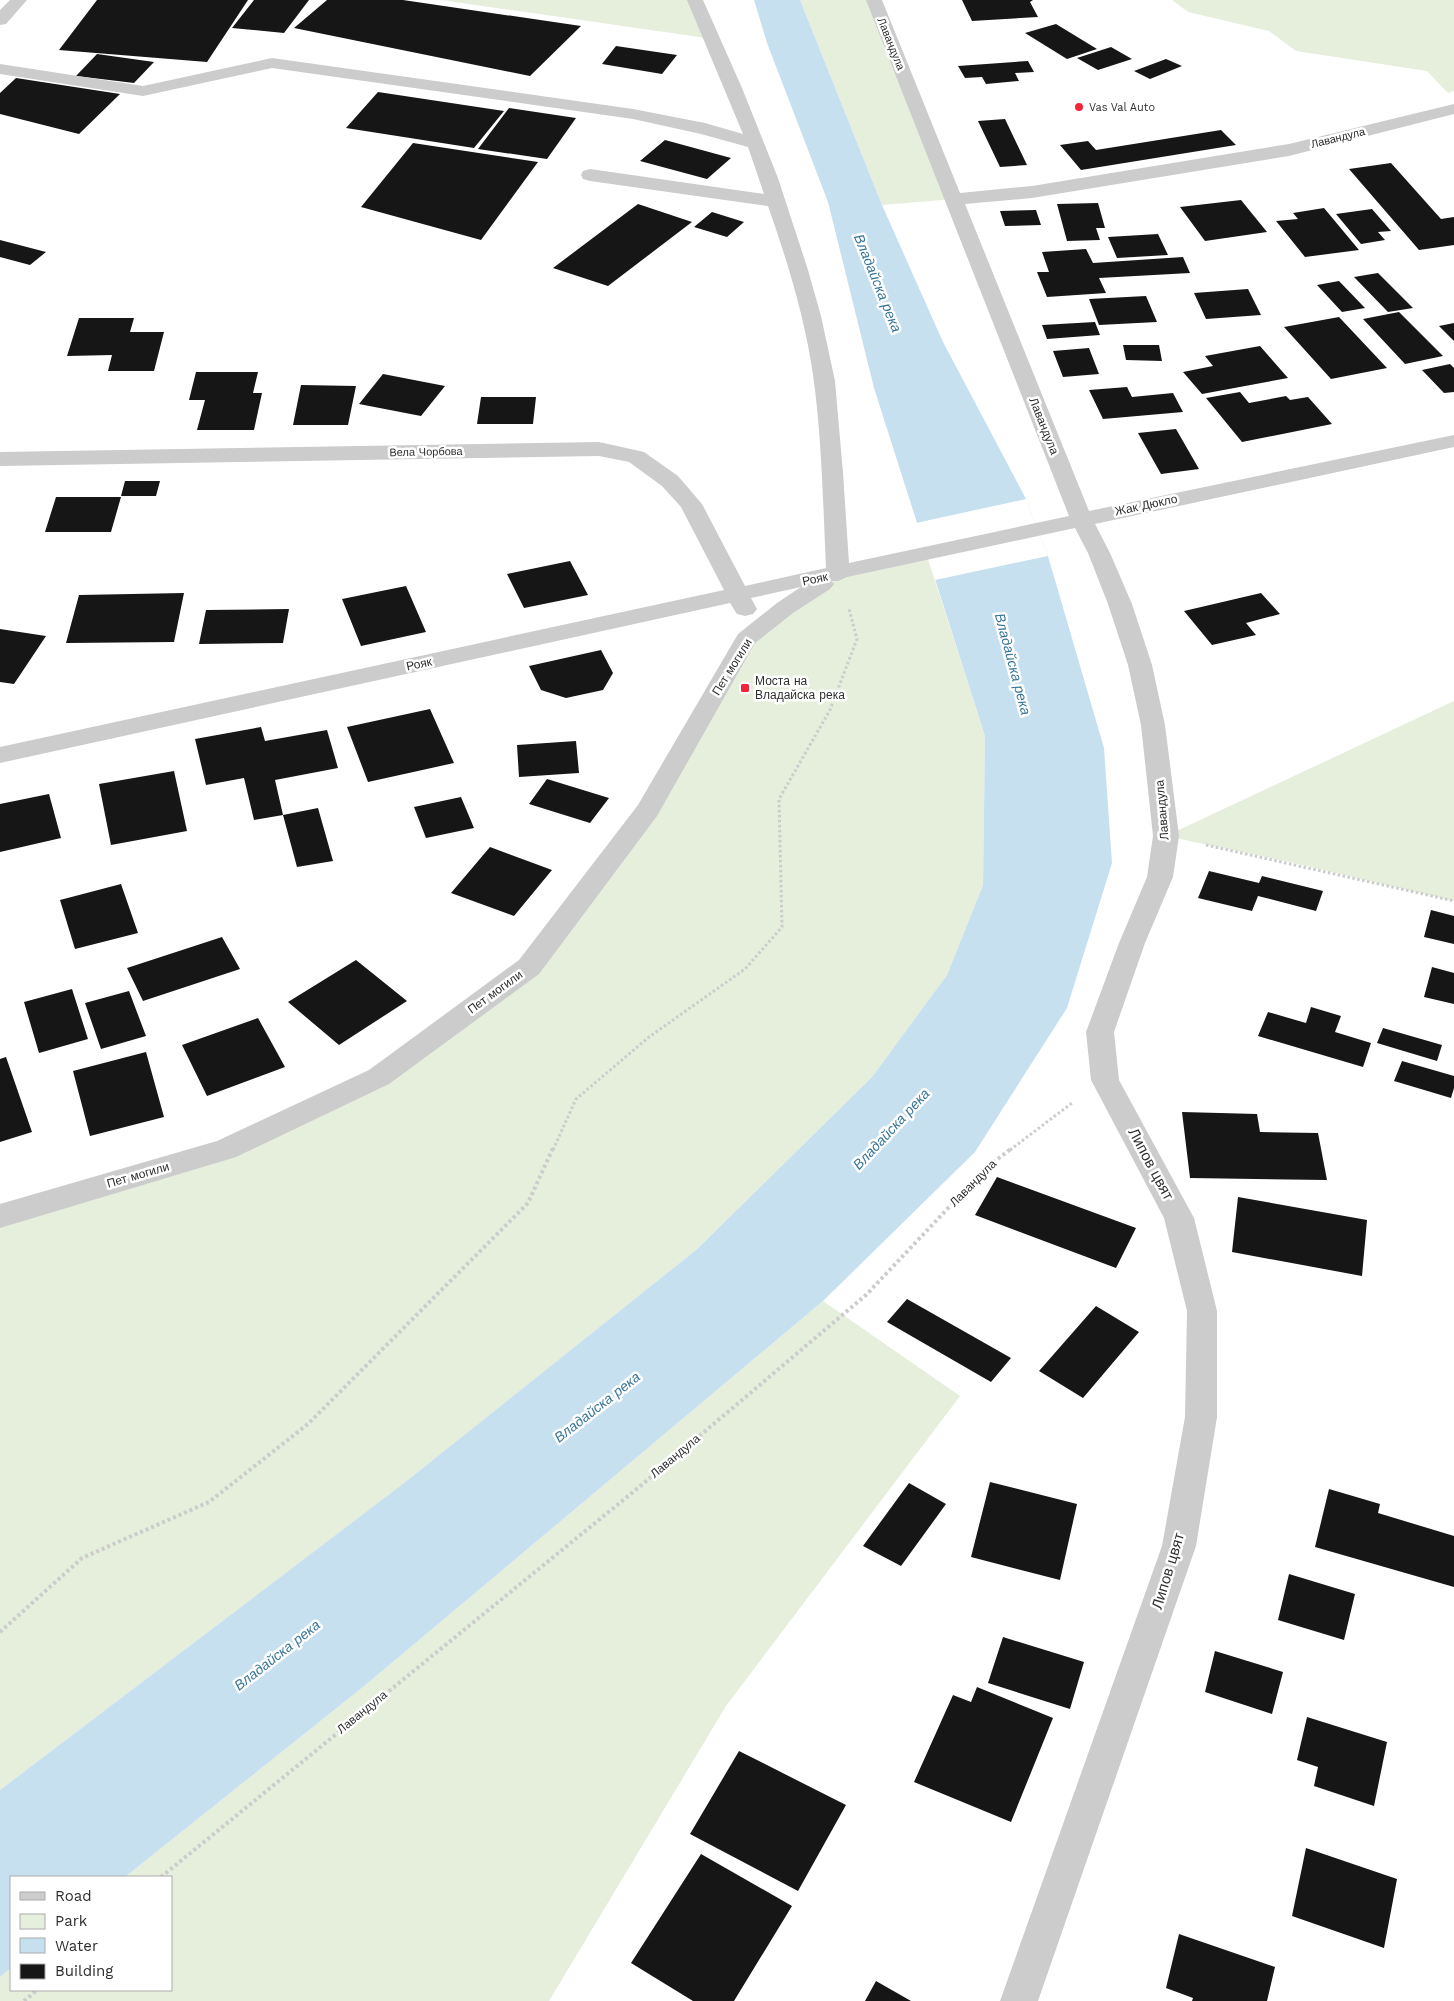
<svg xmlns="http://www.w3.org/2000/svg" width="1454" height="2001" font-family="'Work Sans',sans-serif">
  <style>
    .green { fill: #e6eedc }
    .water { fill: #c7e0ef }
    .pier { fill: #fff }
    .building { fill: #161616 }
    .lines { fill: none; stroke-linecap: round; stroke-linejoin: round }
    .path-far1 { stroke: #ccc; stroke-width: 3; stroke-dasharray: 2.5 2.5; stroke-linecap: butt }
    .path { stroke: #ccc; stroke-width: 4; stroke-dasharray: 3 3; stroke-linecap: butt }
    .minor { fill: #ccc; fill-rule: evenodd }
    .poi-dot { fill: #f22539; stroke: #fff; stroke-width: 2 }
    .labels { text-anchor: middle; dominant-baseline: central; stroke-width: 5; stroke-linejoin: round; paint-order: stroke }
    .far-street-label { font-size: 11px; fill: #2f2f2f; stroke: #fff }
    .far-poi-label { font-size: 11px; fill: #2f2f2f; stroke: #fff; text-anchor: start }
    .street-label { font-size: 12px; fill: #2f2f2f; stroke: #fff }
    .poi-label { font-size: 12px; fill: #2f2f2f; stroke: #fff; text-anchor: start }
    .water-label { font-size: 14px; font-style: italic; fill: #377598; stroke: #fff }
    .near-street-label { font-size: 15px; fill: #2f2f2f; stroke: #fff }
  </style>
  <rect width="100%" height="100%" fill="#fff"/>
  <path class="green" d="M441 0H695L713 39Z
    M800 0H874L953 199 882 205Z
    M1172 0H1454V91L1448 93 1427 71 1296 51 1269 31 1188 12Z
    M926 553 985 736 983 885 947 975 872 1077 696 1250 404 1483 0 1790V1216L226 1149 379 1077 529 967 648 810 746 639 838 574Z
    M1454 701V901L1294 863 1166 836Z
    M823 1301 960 1396 726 1706 549 2001H0V1977L11 1968V1990H171V1877H125L363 1687Z"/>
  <path class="water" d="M754 0H800L882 205 943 342 1026 499 1048 556 1104 748 1112 863 1067 1008 975 1152 823 1301 363 1687 125 1877H11V1968L0 1977V1790L404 1483 696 1250 872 1077 947 975 983 885 985 736 874 388 828 202 767 43Z"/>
  <path class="pier" d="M1026 499 1048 556 935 580 916 523Z"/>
  <path class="building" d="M97 0H248L207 62 59 50Z
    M254 0H309L284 33 232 28Z
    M327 0H403L581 26 530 76 294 28Z
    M962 0H1033L1030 2 1038 17 972 21Z
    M1056 24 1097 49 1067 59 1025 33Z
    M616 46 677 55 662 74 602 64Z
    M1111 47 1132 59 1098 70 1077 58Z
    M97 54 154 62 134 83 76 76Z
    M1166 59 1182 66 1150 79 1134 71Z
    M1028 61 1034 72 1015 73 1019 81 986 84 982 77 965 78 958 66Z
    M16 78 120 94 79 134 0 114V93Z
    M378 92 504 111 474 148 346 128Z
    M509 108 576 118 547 159 478 149Z
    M1005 119 1027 165 1000 167 978 121Z
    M1221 130 1236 145 1081 170 1060 145 1088 141 1096 150Z
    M665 140 731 158 707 179 640 161Z
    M413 143 538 162 481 240 361 207Z
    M1391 163 1441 219 1454 217V245L1419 250 1349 169Z
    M1241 200 1267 232 1205 241 1180 207Z
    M1098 203 1105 228H1096L1100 240 1067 241 1057 204Z
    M638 204 692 222 608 286 553 268Z
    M1324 208 1359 250 1305 257 1276 221 1298 219 1293 213Z
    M1372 209 1391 231 1378 232 1385 240 1361 244 1336 214Z
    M1036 210 1041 225 1005 226 1000 211Z
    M712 212 744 222 727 237 694 227Z
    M1158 234 1168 255 1117 258 1108 237Z
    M0 240 46 252 30 265 0 257Z
    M1086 249 1093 263 1183 257 1190 273 1099 278 1106 293 1047 297 1037 272H1049L1042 252Z
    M1378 273 1413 308 1388 312 1354 277Z
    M1339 281 1365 308 1342 312 1317 285Z
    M1248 289 1261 315 1206 319 1194 293Z
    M1146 296 1157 322 1099 325 1089 299Z
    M1399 312 1443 356 1405 364 1363 319Z
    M1339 317 1387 368 1331 379 1284 327Z
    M79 318H134L130 332H164L154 371H108L112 355 67 356Z
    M1095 322 1100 335 1047 339 1042 325Z
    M1454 323V341L1439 326Z
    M1123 345H1159L1162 361 1126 360Z
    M1260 346 1288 378 1202 394 1183 372 1213 366 1205 356Z
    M1089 348 1099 374 1063 377 1053 351Z
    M1450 364 1454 368V392L1444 393 1422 370Z
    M196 372H258L253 393H262L254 430H197L205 400H189Z
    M383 374 445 386 421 416 359 404Z
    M301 385 356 386 348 425H293Z
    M1127 387 1132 397 1173 393 1183 412 1103 419 1089 390Z
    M1240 392 1249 403 1286 396 1290 400 1308 397 1332 424 1242 442 1206 398Z
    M481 397H536L533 424H477Z
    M1176 429 1199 469 1161 474 1138 433Z
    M125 481H160L156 496H121Z
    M56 497H121L111 532H45Z
    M570 561 588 595 524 608 507 574Z
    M406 586 426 632 361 646 342 599Z
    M184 593 174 642 66 643 79 595Z
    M1261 593 1280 614 1246 623 1256 635 1212 645 1184 611Z
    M289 609 283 643 199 644 206 610Z
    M0 629 46 636 14 684 0 682Z
    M601 650 613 673 603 690 566 698 541 690 529 666Z
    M430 709 454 763 368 782 347 727Z
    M261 727 265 741 327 730 338 768 275 780 283 815 254 820 244 778 206 785 195 739Z
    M576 741 579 773 519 777 517 745Z
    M174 771 187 831 111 845 99 784Z
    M547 779 609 798 590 823 529 804Z
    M49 794 61 838 0 852V804Z
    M461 797 474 828 426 838 414 807Z
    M318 808 333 861 297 867 283 815Z
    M490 847 552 870 514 916 451 893Z
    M1209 871 1259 883 1262 876 1323 891 1316 911 1258 896 1252 911 1198 898Z
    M121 884 138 933 75 949 60 900Z
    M1431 910 1454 916V944L1424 937Z
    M222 937 240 969 143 1001 127 968Z
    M356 960 407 1001 339 1045 288 1002Z
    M1432 967 1454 973V1004L1424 997Z
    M72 989 88 1039 39 1053 24 1002Z
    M129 991 146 1036 101 1049 85 1003Z
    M1311 1007 1341 1016 1335 1032 1371 1043 1363 1067 1258 1036 1268 1012 1306 1023Z
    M258 1018 285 1067 207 1096 182 1045Z
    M1383 1028 1442 1045 1437 1061 1377 1043Z
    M146 1052 164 1117 90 1136 73 1071Z
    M6 1057 32 1132 0 1142V1059Z
    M1402 1061 1454 1076V1088L1451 1098 1394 1081Z
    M1182 1112 1257 1114 1260 1132 1318 1133 1327 1180 1190 1178Z
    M997 1177 1136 1228 1116 1268 975 1215Z
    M1238 1197 1367 1220 1362 1276 1232 1252Z
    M907 1299 1011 1358 991 1382 887 1322Z
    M1096 1306 1139 1332 1083 1398 1039 1371Z
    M990 1482 1077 1504 1060 1580 971 1557Z
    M909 1483 946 1504 901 1566 863 1546Z
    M1329 1489 1380 1504 1378 1513 1454 1536V1587L1315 1547Z
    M1289 1574 1355 1594 1344 1640 1278 1620Z
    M1003 1637 1084 1662 1070 1709 988 1683Z
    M1215 1651 1283 1672 1272 1714 1205 1692Z
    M977 1687 1053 1718 1011 1822 914 1782 953 1695 971 1702Z
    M1307 1717 1387 1742 1374 1806 1314 1786 1318 1767 1297 1760Z
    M739 1751 846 1805 798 1891 690 1834Z
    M1306 1848 1397 1879 1384 1948 1292 1916Z
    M701 1854 792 1906 734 2001H693L631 1963Z
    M1179 1934 1275 1967 1267 2001H1192L1193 1998 1166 1988Z
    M876 1981 911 2001H865Z"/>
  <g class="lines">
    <path class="path-far1" d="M1206 845 1454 901
      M553 1150 576 1099 649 1037 745 969 782 927 779 799 830 710 857 639 849 609
      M1010 1150 1072 1103"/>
    <path class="path" d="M0 1632 82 1558 209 1502 308 1424 528 1203 553 1148
      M161 1877 638 1488 866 1295 986 1168 1012 1148
      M24 2001 37 1990"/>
    <path class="minor" d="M10 0H27L6 24 0 25V10Z
      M687 0H703L742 88 778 178 808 270 821 316 835 381 843 473 849 563 1069 516 866 0H882L960 193 1032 186 1289 144 1454 104V114L1289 156 1032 198 965 204 1089 511 1454 435V447L1095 524 1110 553 1132 604 1152 665 1165 725 1179 836 1173 877 1145 943 1114 1032 1119 1080 1194 1218 1217 1311V1417L1196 1546 1038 2001H1000L1162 1546 1185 1417 1187 1311 1164 1218 1091 1080 1086 1032 1119 943 1147 877 1153 836 1141 725 1128 665 1108 604 1088 553 1075 528 847 577 838 581H831L834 584 830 589 793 613 755 643 657 816 539 974 389 1084 236 1157 0 1228V1204L217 1141 369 1070 519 960 638 805 738 634 777 603 801 587 751 598 757 609 753 614 745 616 737 614 730 603 0 763V747L724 590 681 507 662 486 629 462 599 456 0 466V452L599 442 644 452 678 476 702 504 745 586 826 568C823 504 822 438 813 375 805 318 787 260 768 206L590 181 583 179 581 175 583 171 590 169 764 194 748 147 701 134 633 119 272 68 143 96 0 74V64L143 86 272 58 633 109 705 123 743 134Z"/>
  </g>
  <g class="poi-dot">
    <circle cx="1079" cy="107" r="5"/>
    <rect x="740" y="683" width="10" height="10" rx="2.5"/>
  </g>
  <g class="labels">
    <g class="far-street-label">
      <text transform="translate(891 44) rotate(68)">Лавандула</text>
      <text transform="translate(1338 138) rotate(-14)">Лавандула</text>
      <text transform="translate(426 452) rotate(-1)">Вела Чорбова</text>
    </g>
    <g class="far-poi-label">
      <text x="1089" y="107">Vas Val Auto</text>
    </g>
    <g class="street-label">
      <text transform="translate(1044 426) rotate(68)">Лавандула</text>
      <text transform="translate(1146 505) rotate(-12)">Жак Дюкло</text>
      <text transform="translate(815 579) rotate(-12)">Рояк</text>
      <text transform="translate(419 664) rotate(-12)">Рояк</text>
      <text transform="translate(732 667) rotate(-58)">Пет могили</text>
      <text transform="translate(1162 810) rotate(-95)">Лавандула</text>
      <text transform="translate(495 992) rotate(-36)">Пет могили</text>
      <text transform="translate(138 1175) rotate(-16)">Пет могили</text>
      <text transform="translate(973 1183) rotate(-45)">Лавандула</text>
      <text transform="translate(675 1456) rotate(-40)">Лавандула</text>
      <text transform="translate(362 1712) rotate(-39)">Лавандула</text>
    </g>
    <g class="poi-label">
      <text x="755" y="681">Моста на<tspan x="755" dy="14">Владайска река</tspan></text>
    </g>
    <g class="water-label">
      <text transform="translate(878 283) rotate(68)">Владайска река</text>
      <text transform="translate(1013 664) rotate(75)">Владайска река</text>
      <text transform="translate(891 1129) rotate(-47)">Владайска река</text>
      <text transform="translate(597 1407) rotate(-38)">Владайска река</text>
      <text transform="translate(277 1655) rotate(-38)">Владайска река</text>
    </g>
    <g class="near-street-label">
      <text transform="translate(1151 1164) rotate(62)">Липов цвят</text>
      <text transform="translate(1168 1571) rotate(-73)">Липов цвят</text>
    </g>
  </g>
  <rect x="10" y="1876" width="162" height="115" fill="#ffffff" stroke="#acacac"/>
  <rect x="20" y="1892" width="25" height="8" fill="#cccccc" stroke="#acacac"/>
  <text x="55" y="1901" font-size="15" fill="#2f2f2f">Road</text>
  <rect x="20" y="1914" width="25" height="15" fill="#e6eedc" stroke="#acacac"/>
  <text x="55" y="1926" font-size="15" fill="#2f2f2f">Park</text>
  <rect x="20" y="1938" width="25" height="15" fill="#c7e0ef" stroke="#acacac"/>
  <text x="55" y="1951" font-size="15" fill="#2f2f2f">Water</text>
  <rect x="20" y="1964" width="25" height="15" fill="#161616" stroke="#acacac"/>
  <text x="55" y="1976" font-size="15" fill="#2f2f2f">Building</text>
</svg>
